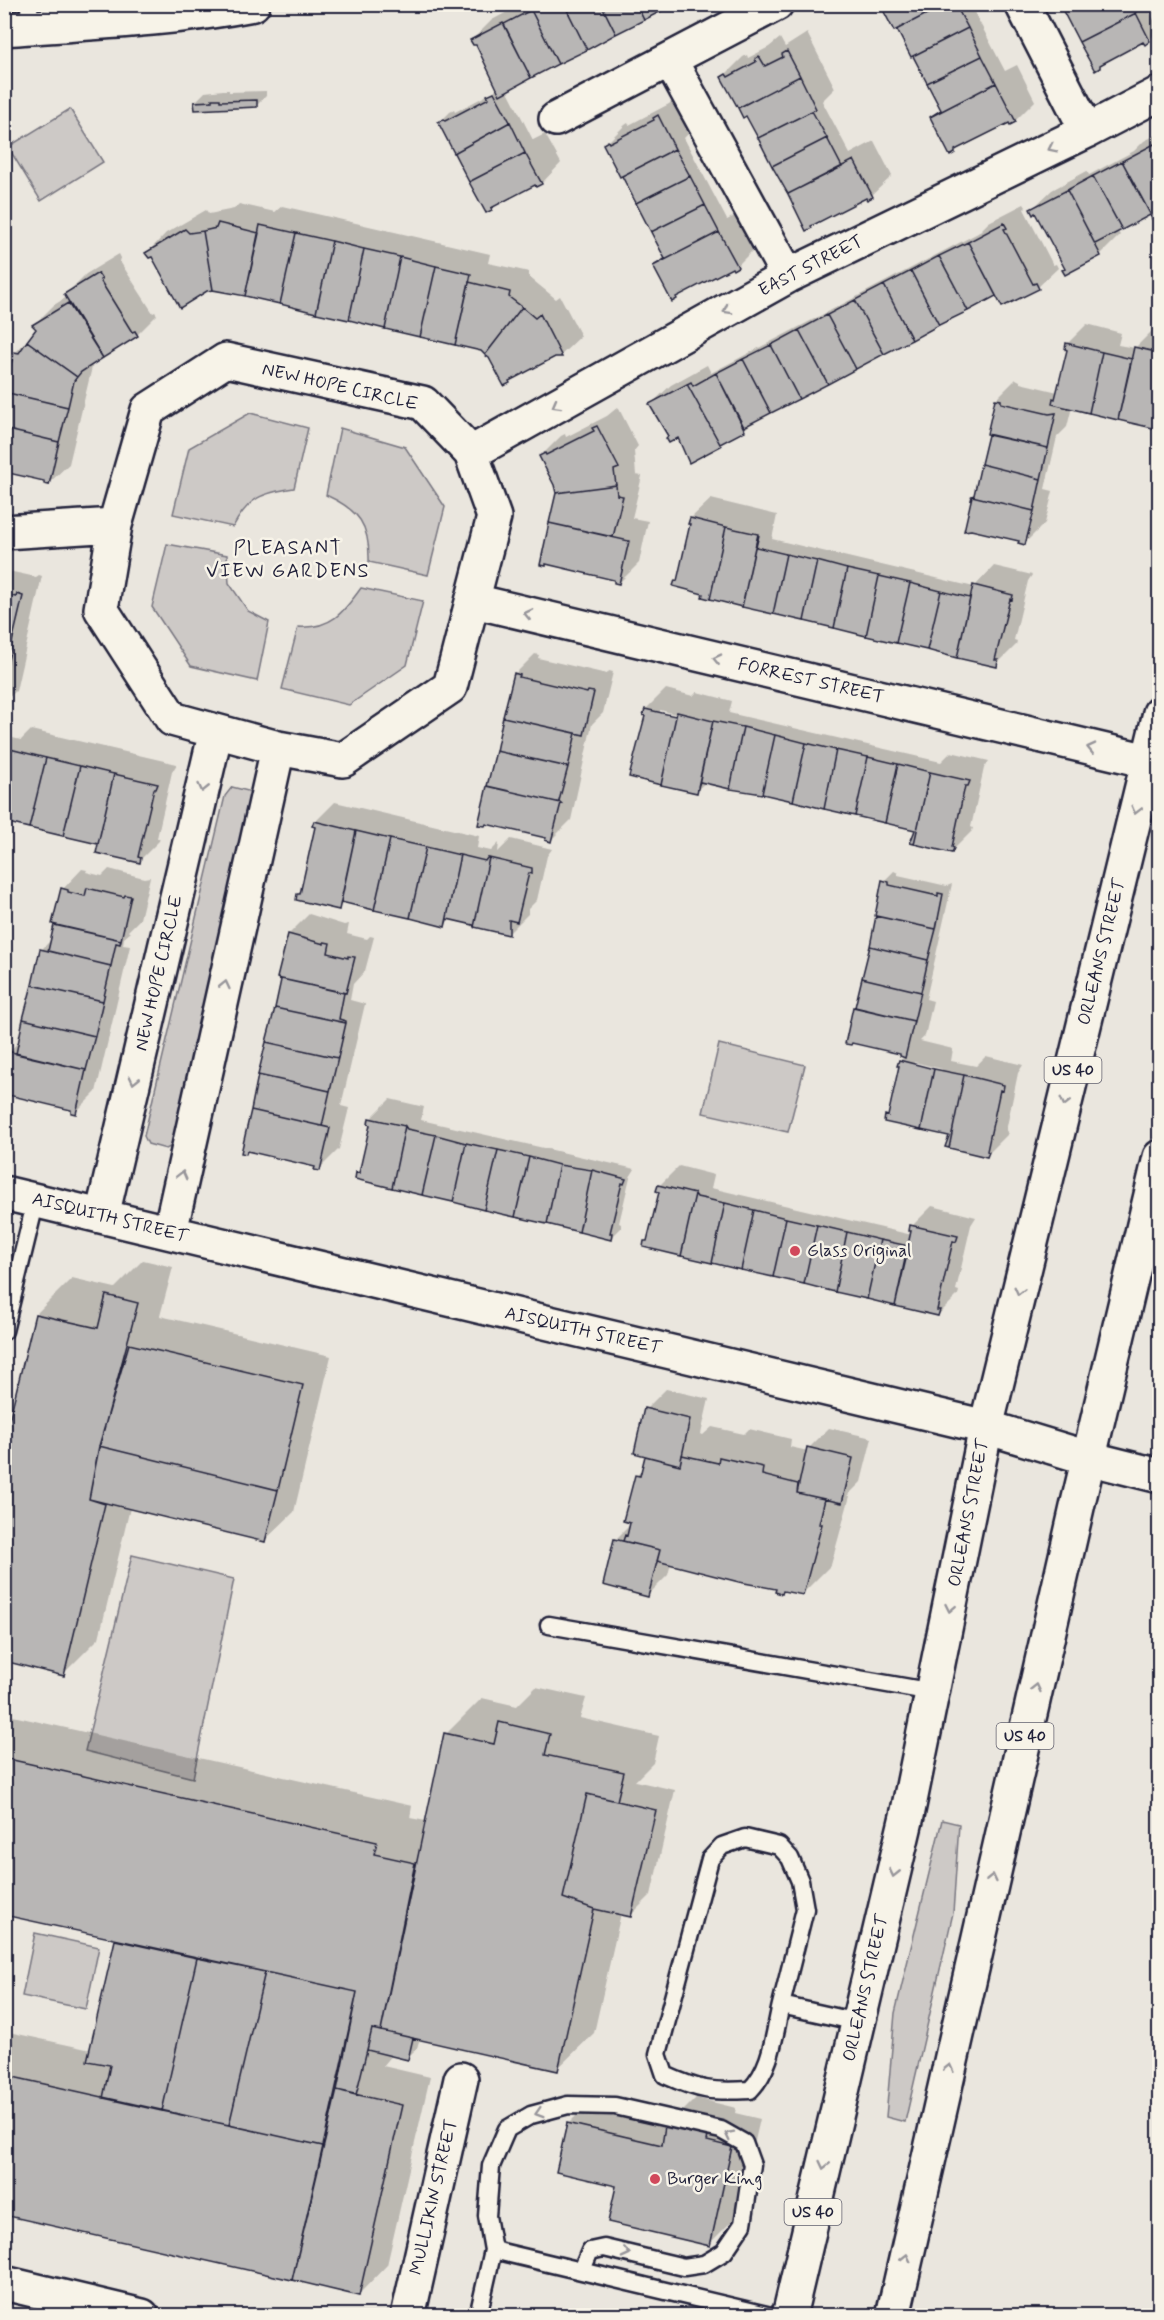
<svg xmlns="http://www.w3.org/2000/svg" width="1164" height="2320" font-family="Mynerve,sans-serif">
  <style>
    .green { fill: #cdc9c6; stroke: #787680; stroke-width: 1.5 }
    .shadow { fill: #0003; fill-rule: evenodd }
    .building { fill: #b8b6b5; stroke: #22223b; stroke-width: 1.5 }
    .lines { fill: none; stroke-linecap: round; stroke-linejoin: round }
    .service-casing { stroke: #22223b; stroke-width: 21 }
    .minor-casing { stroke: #22223b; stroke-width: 38 }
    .secondary-casing { stroke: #22223b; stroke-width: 38 }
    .primary-casing { stroke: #22223b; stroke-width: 38 }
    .service { stroke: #f7f3e8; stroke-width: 16 }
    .minor { stroke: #f7f3e8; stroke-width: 33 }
    .secondary { stroke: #f7f3e8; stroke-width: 33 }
    .primary { stroke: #f7f3e8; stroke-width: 33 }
    .oneway { stroke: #97959a }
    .poi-dot { fill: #d1495b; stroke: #f7f3e8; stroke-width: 2 }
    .labels { text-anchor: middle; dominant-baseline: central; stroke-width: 5; stroke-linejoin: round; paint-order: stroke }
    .shield { fill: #f7f3e8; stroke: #62616f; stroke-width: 1.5 }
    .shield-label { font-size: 16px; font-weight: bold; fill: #22223b }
    .street-label { font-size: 18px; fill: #22223b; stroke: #f7f3e8 }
    .poi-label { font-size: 18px; fill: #22223b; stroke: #f7f3e8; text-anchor: start }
    .neighbourhood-label { font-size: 20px; letter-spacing: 1.5px; fill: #22223b; stroke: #f7f3e8 }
  </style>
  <rect width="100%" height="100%" fill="#eae6de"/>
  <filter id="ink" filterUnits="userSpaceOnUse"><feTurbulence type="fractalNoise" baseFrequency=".0167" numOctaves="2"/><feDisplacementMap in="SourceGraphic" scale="12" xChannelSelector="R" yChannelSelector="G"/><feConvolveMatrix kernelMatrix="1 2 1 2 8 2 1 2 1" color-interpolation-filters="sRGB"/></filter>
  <g filter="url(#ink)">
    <path class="green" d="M70 109 103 162 41 201 8 147Z
      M250 413 308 428 294 488C262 493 249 497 233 527L173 514 189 448Z
      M340 428 405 447 445 507 428 575 369 562C370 525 359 510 326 495Z
      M167 544 227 555 229 583 248 611 269 622 257 681 191 666 152 607Z
      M361 588 423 601 407 665 349 705 282 689 298 627C331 629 343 613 361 588Z
      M232 787 252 792 178 1143 166 1149 148 1144 144 1136 225 796Z
      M719 1044 805 1065 788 1132 703 1113Z
      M132 1555 234 1579 193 1778 85 1751Z
      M942 1820 959 1824 953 1913 905 2122 886 2117 895 2013Z
      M35 1933 99 1947 86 2009 22 1996Z"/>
    <path class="shadow" d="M522 4 526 9 535 4H671L507 89 533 140 545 134 561 163 542 183H536L496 204 491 209 440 122 450 112 454 110 455 112 493 92 498 87 476 43 472 40 492 20Z
      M882 4H970L1005 71 1017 65 1035 101 1015 121 1011 123 1009 121 961 146 955 152 932 117 942 108Z
      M1062 4H1146L1159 30 1149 40H1144L1106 60 1100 66 1080 40Z
      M807 33 835 88 822 101 850 154 874 141 892 176 872 195 866 196 816 222 811 227 789 194 746 114 723 77 743 57 747 55 748 58 769 47 780 38 785 47Z
      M223 90H229V92L266 91V96L256 106 195 102 205 92Z
      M674 99 694 128 684 138 727 220 740 213 757 246 737 266H732L681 293 676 298 655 266 665 256 605 145 625 125 628 123 629 125 669 104Z
      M1160 133V223L1151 213 1117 231 1120 235 1100 255 1064 270 1066 268 1036 210 1032 209 1052 190 1087 171 1089 175 1134 151 1144 141Z
      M239 204 275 212 282 206 490 254 488 263 529 272V277L556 299 560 296 581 336 561 355 554 356 514 377 509 382 490 357 482 350 147 253 166 233 206 210 209 214 234 209Z
      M1024 204 1026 207 1024 209 1053 265 1056 264 1058 268 1038 287 996 294 754 421 744 430 725 440 720 445 678 436H669L651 404 671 385 707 365 711 373 978 233 989 222Z
      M119 254 121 258 119 260 153 313 155 312 157 315 137 335 93 363 69 464 49 483 45 480 4 470V385L9 381 15 353 38 329 34 325 54 305 67 297 66 294 86 274Z
      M1087 324 1121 333 1118 345 1135 348 1155 328 1160 329V425L1157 428 1072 407 1067 427 1057 437 1045 489 1053 491 1045 523 1025 543 976 493 996 399 1016 379 1020 381V383L1058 392 1069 349 1067 344Z
      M618 407 638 446 634 451 636 475 642 476 632 518 648 521 639 563 619 583 616 579 547 563 542 564 557 495 556 484 541 456 561 436 565 434 566 437 607 416Z
      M711 499 777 515 772 539 974 587 994 566 1032 575 1028 581 1014 640 1017 641 1016 645 996 665 705 593 676 581 679 578 692 523 691 518Z
      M4 570 36 577 39 575 42 576 16 691 4 702Z
      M535 654 539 655 538 658 607 674 609 671 613 672 603 713 592 724 571 820 551 840 515 674Z
      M666 689 693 696 697 692 732 701 729 713 941 762 951 752 989 761 984 768 971 827 973 828 972 831 952 851 919 829 706 782 696 791 647 715 646 709ZM660 710 683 716 682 719 660 714Z
      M31 730 177 764 172 772 157 838H160L159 841 139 861 100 843 4 820V736L21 740Z
      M335 802 479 836 477 848 491 851 499 843 498 852 511 839 552 849 547 856 537 900 528 909V914L508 934 451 918 444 925 345 901 338 909 298 895 302 891 317 826 315 822Z
      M82 869 87 870 86 872 102 876 109 869 144 878 150 877 140 919 128 931 130 933 124 938 123 945 130 946 96 1092 76 1112 8 1052 21 1040 41 950 52 939 57 924 63 889Z
      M894 871 898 873V875L947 886 952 884 926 999 933 1001 925 1036 920 1041 953 1049 951 1061 976 1066 986 1056 1023 1065 1018 1073 1006 1131 1008 1132 1007 1135 987 1155 953 1135 886 1120 891 1112 900 1061 905 1056 854 1008 857 1005 884 881ZM914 1062 942 1069 941 1072 914 1065Z
      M309 914 344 925 349 924 347 934 367 939 370 936 374 937 365 971 353 984 350 1000 365 1004 341 1106 349 1108 339 1149 319 1169 317 1166 248 1150 246 1152 285 978 289 934Z
      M390 1099 424 1107 421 1120 635 1169 630 1177 619 1223 621 1224V1228L611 1238 357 1173 361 1169 372 1124 370 1119Z
      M679 1166 714 1175 711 1188 912 1235V1226L932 1206 976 1217 971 1225 956 1290 959 1291 958 1295 938 1315 646 1241 650 1238 661 1191 659 1186Z
      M143 1260 173 1267 160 1316 331 1356 294 1512 265 1540 130 1508 99 1638 63 1674 36 1314 72 1278 115 1288Z
      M666 1389 709 1399 701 1434 703 1435 712 1427 744 1434 749 1429 791 1439 790 1447 808 1451 809 1448 829 1428 872 1438 861 1482 847 1496H850L831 1565 802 1594 671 1563 668 1575 648 1595 615 1540 631 1524 637 1475 644 1469 647 1455 646 1409Z
      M536 1687 586 1698 580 1718 659 1736 653 1763 635 1781 675 1790 651 1895 631 1915 621 1913 594 2033 557 2069 420 2038 417 2048 407 2058 393 2054 383 2066 430 2077 387 2265 359 2294 4 2214V2031L91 2050 116 1941 119 1938 4 1913V1714L412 1806 410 1818 426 1821 446 1734 482 1698 517 1706Z
      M597 2095 680 2114 696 2098 736 2108 735 2113 760 2119 738 2215 709 2244 618 2185 568 2124Z"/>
    <path class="building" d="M541 4H564L587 50 558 64 531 10Z
      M564 4H601L616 34 587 50Z
      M601 4H636L644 20 616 34Z
      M636 4H671V6L644 20Z
      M880 4H946L894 31Z
      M946 4H955L968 28 911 57 897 30 894 31Z
      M1075 4H1129L1136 13 1079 42 1063 11Z
      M531 10 558 64 531 78 504 24Z
      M1136 13 1150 41 1145 45 1143 42 1100 65V68L1095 71 1079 42Z
      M503 23 531 78 500 95 476 45H473L470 40Z
      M968 28 982 56 927 83 913 56Z
      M787 51 800 76 738 108 721 77 726 74 728 77 756 62 755 59 759 56 765 66 783 57 782 54Z
      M982 56 996 83 930 117 941 110 927 83Z
      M800 76 816 109 758 138 746 116 743 118 738 108Z
      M996 83 1016 122 1010 125 1009 123 955 150V153L950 156 930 117Z
      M494 92 510 122 454 153 438 122 444 119 445 121 489 98 487 95Z
      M212 99H220V101L257 100V107L195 110 194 102 212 101Z
      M812 111 827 138 772 166 758 138Z
      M658 115 675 149 620 177 603 144 608 141 609 143 654 120 653 118Z
      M510 122 525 153 469 182 454 153Z
      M827 138 842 167 788 194 772 166Z
      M1158 142 1160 225 1157 227 1122 161Z
      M675 149 690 176 636 203 622 176Z
      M525 153 542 184 536 187 535 185 491 208 492 210 486 213 469 182Z
      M854 160 873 197 867 200 866 198 811 226 812 228 806 231 788 194Z
      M1122 161 1151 215 1156 227 1150 215 1122 230 1093 176Z
      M690 176 705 205 651 232 636 203Z
      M1093 176 1122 230 1095 244 1067 190Z
      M1067 190 1101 256 1065 275 1062 270 1065 269 1035 213 1033 215 1030 209Z
      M705 205 719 232 653 266 665 259 651 232Z
      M218 223 259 233 245 296 213 290 203 231 216 228Z
      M1004 223 1007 228 1004 229 1033 284 1036 283 1039 289 1002 307 968 242Z
      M260 225 296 233 280 304 245 296Z
      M185 229 189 233 203 231 213 290 207 291 180 308 152 257 149 258 145 253Z
      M719 232 738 267 733 270 732 268 676 297 677 299 672 302 653 266Z
      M296 233 332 241 316 313 280 304Z
      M332 241 364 249 349 320 316 313Z
      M968 242 996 296 968 311 939 256Z
      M364 249 400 257 385 329 349 320Z
      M939 256 968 311 939 325 911 271Z
      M400 257 436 266 420 337 385 329Z
      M436 266 471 274 455 345 420 337Z
      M911 271 939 325 912 340 884 285Z
      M98 273 102 279 100 280 132 332 135 331 138 336 103 358 64 294Z
      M469 282 510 292 509 297 522 307 485 355 481 351 455 345Z
      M884 285 912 340 884 354 855 300Z
      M855 300 884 354 856 369 827 315Z
      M68 303 103 358 81 372 77 377 27 341 36 329 32 325Z
      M522 307 535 318 540 314 562 357H555L509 381 510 383 504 386 489 358 485 355Z
      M827 315 856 369 828 384 799 330Z
      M799 330 828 384 799 399 771 345Z
      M27 341 77 377 74 381 68 407 4 392 14 352 19 353Z
      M1066 343 1102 352 1089 413 1052 404 1053 398 1055 399 1067 350 1065 349Z
      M771 345 799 399 771 413 743 359Z
      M1134 347 1160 353V408L1156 423 1158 424 1157 429 1118 420Z
      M1102 352 1132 359 1118 420 1089 413Z
      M743 359 771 413 744 427 716 373Z
      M716 373 745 431 720 444 687 384 691 382 693 386Z
      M687 384 721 446 689 463 678 438 669 443 666 438 668 436 649 404Z
      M4 392 68 407 59 442 4 429Z
      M995 399 1001 400V403L1049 414 1056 413 1048 448 987 434Z
      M597 426 619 468 614 470 616 485 556 493 554 485 539 456 545 453 546 455 594 431 592 428Z
      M4 429 59 442 49 485 44 484V481L4 472Z
      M988 435 1048 448 1041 479 981 464Z
      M981 464 1041 479 1034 511 972 496 974 495Z
      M616 485 617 495 623 496 613 537 549 523 556 493Z
      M972 496 1034 511 1025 545 1018 543 1019 541 971 530 964 531Z
      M690 518 726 527 710 599 702 597 703 594 673 586 675 580 677 581 690 524H688Z
      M549 523 629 541 619 584 614 583V580L546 564V566L540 565Z
      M726 527 758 534 742 607 710 599Z
      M759 535 756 547 786 554 773 614 742 607 755 547Z
      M786 554 817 561 804 621 773 614Z
      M817 561 847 569 834 628 804 621Z
      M847 569 879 576 866 636 834 628Z
      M879 576 910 583 896 643 866 636Z
      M910 583 941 591 927 650 896 643Z
      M973 585 1013 595 1012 600 1010 599 995 660H998L997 667 957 658Z
      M941 591 970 598 957 658 927 650Z
      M4 594 16 597 17 594 23 596 13 638 4 636Z
      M4 636 13 638 5 674H4Z
      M514 673 520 675 519 677 587 693 588 691 594 692 584 735 503 717Z
      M645 709 675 716 677 712 661 785 629 777 645 716 643 715Z
      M677 712 713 721 697 793 661 785Z
      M503 717 576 733 568 767 496 751Z
      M713 721 743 727 730 789 700 782 698 787Z
      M743 727 775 735 762 794 730 789Z
      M775 735 806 743 793 801 762 794Z
      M806 743 836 750 824 809 793 801Z
      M4 748 10 749 4 771Z
      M10 749 46 758 29 828 4 822V771Z
      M836 750 868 757 855 816 824 809Z
      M496 751 568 767 559 801 561 803 487 786Z
      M868 757 898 764 885 823 855 816Z
      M46 758 80 766 63 836 29 828Z
      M898 764 930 772 914 844 910 843 915 830 885 823Z
      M80 766 114 774 98 844 63 836Z
      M930 772 970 781 968 786H965L952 847 954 848 952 853 914 844Z
      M114 774 158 784 156 789H154L138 857 141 858 140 863 96 853Z
      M487 786 561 803 551 842 545 840 546 838 486 824 485 826 478 825Z
      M314 821 356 831 339 910 296 900 297 894H300L315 827 312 826Z
      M356 831 390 839 374 910 341 902Z
      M390 839 426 847 410 918 374 910Z
      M426 847 460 855 445 927 410 918Z
      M460 855 485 861 487 858H489L474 927 473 925 447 919 445 927Z
      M489 858 532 868V874L529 873 517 922 509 920V935L474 927Z
      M882 880 889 882V885L938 896V893L943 894 936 929 875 916Z
      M61 888 68 890V892L85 896 87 888 124 897 125 895 131 896 121 940 52 924Z
      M876 916 936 929 928 960 870 946Z
      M54 925 121 940 120 944 116 943 111 966 48 951Z
      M288 934 324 944V942L330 943 328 953 348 958V956L355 957 346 993 277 978Z
      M870 946 928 960 921 992 862 978Z
      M40 949 111 966 103 1001 32 985Z
      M277 978 344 993 339 1019 346 1021V1023L275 1008 281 980Z
      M862 978 921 992 914 1021 855 1007Z
      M32 985 103 1001 95 1036 23 1019Z
      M853 1007 914 1021 905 1058 900 1056V1054L852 1043 851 1045 845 1044Z
      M275 1008 346 1023 338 1058 266 1042Z
      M23 1019 95 1036 86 1070 16 1054Z
      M266 1042 338 1058 330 1091 258 1075Z
      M7 1051 86 1070 76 1114 71 1113V1110L4 1094V1062Z
      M899 1060 934 1069 921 1130 884 1122 885 1115 888 1116 899 1066H897Z
      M934 1069 964 1075 949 1148 945 1147 949 1136 921 1130Z
      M258 1075 330 1091 322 1126 330 1128 251 1110Z
      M964 1075 1004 1085 1003 1091 1000 1090 987 1151 989 1152 987 1157 949 1148Z
      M251 1110 330 1128 320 1171 314 1170 315 1167 247 1151 246 1154 241 1153Z
      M369 1118 405 1126 392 1188 355 1179 356 1172 359 1173 370 1125 368 1124Z
      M405 1126 407 1129 436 1135 422 1195 392 1188Z
      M436 1135 466 1143 453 1202 422 1195Z
      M466 1143 498 1150 484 1210 453 1202Z
      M498 1150 529 1157 515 1217 484 1210Z
      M529 1157 559 1165 547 1224 515 1217Z
      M559 1165 592 1170 579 1232 547 1224Z
      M592 1170 626 1179 624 1184 622 1183 610 1233H612L611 1240 579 1232Z
      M658 1185 695 1194 681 1256 643 1247 644 1241H647L659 1192 656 1191Z
      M695 1194 697 1197 725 1203 712 1263 681 1256Z
      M725 1203 754 1210 741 1270 712 1263Z
      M754 1210 786 1218 773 1277 741 1270Z
      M786 1218 817 1225 804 1284 773 1277Z
      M817 1225 847 1232 835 1292 804 1284Z
      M910 1225 958 1236 956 1242 953 1241 937 1310H940L938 1316 895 1306 911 1231H909Z
      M847 1232 880 1240 867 1299 835 1292Z
      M880 1240 909 1246 895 1306 867 1299Z
      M106 1295 138 1303 99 1448 89 1499 105 1504 64 1676 4 1661V1441L35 1314 98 1328Z
      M129 1344 303 1385 278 1490 99 1446Z
      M644 1408 690 1419 680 1465 634 1453Z
      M99 1446 278 1490 265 1542 89 1499Z
      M807 1447 853 1458 842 1503 797 1493Z
      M682 1455 718 1463 719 1457 763 1467 762 1475 798 1484 797 1493 825 1499 819 1524H822L803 1595 783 1591 782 1594 775 1592 776 1589 739 1582 657 1561 660 1550 623 1541 625 1535 627 1536 630 1523 623 1521 635 1475 640 1476 645 1456 680 1465Z
      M614 1539 660 1550 648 1597 603 1585Z
      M499 1722 550 1734 545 1755 624 1772 617 1801 587 1794 563 1898 594 1909 558 2071 381 2031 444 1733 494 1744Z
      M4 1758 377 1842 374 1854 415 1863 381 2031 372 2029 356 2095 337 2090 357 1992 4 1915Z
      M587 1794 656 1810 631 1917 594 1909 563 1898Z
      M115 1940 197 1958 162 2111 103 2098 110 2065 87 2061Z
      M197 1958 265 1972 229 2125 162 2111Z
      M265 1972 357 1992 323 2146 229 2125Z
      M372 2029 413 2038 408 2060 367 2050Z
      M4 2075 323 2146 292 2280 4 2215Z
      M337 2090 402 2105 359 2296 292 2280Z
      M567 2123 662 2145 665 2126 708 2136 707 2141 732 2147 710 2246 608 2222 616 2186 556 2172Z"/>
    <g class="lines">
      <defs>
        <path id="service" d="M29 4 30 28
          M4 1331 36 1200
          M549 1625 933 1692
          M781 2005 805 1909 800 1881 790 1858 779 1846 745 1838 722 1846 710 1859 658 2054 665 2075C700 2091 712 2092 750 2090 772 2068 774 2034 781 2005L858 2022
          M493 2250 487 2216 491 2166 507 2129 531 2115 568 2105 615 2106 721 2130 744 2143 752 2165 743 2224 724 2252 704 2264 684 2267 604 2248 590 2251 582 2270
          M478 2316 493 2250 771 2316"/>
        <path id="minor" d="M1022 4 1087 131
          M4 29C88 23 171 20 253 4
          M670 60 788 276
          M556 119 776 4
          M226 360 423 403 471 453 494 517 450 687 343 760 278 748 172 719 101 609 115 525 148 410Z
          M471 453 788 276 1087 131 1160 93
          M4 532 115 525
          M474 601 1148 761
          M4 1193 986 1427 1088 1458 1160 1476
          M102 1216 216 731
          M170 1232 278 748
          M408 2316 461 2079"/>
        <path id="secondary" d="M4 2283 142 2316"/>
        <path id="primary" d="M789 2316 907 1816 986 1427 1160 713
          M893 2316 1078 1503 1160 1157"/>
      </defs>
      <use href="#service" class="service-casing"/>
      <use href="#minor" class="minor-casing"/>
      <use href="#secondary" class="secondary-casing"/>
      <use href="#primary" class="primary-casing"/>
      <use href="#service" class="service"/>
      <use href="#minor" class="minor"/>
      <use href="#secondary" class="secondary"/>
      <use href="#primary" class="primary"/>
    </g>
    <defs><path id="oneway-chevron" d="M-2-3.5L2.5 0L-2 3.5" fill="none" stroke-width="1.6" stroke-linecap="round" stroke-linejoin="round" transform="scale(1.5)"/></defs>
    <g class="oneway">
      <use href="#oneway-chevron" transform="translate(1052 148) rotate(154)"/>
      <use href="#oneway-chevron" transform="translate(727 310) rotate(151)"/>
      <use href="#oneway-chevron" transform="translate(556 405) rotate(151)"/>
      <use href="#oneway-chevron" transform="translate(528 614) rotate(-167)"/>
      <use href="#oneway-chevron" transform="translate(717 659) rotate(-167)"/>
      <use href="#oneway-chevron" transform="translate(1091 748) rotate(-167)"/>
      <use href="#oneway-chevron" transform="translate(203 788) rotate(103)"/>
      <use href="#oneway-chevron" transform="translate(1136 810) rotate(104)"/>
      <use href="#oneway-chevron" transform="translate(225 985) rotate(-77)"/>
      <use href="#oneway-chevron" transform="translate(134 1080) rotate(103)"/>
      <use href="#oneway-chevron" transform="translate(1065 1102) rotate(104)"/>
      <use href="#oneway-chevron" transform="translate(182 1175) rotate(-76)"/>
      <use href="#oneway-chevron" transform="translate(1019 1291) rotate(104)"/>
      <use href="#oneway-chevron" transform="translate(950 1608) rotate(101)"/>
      <use href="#oneway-chevron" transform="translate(1036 1688) rotate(-77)"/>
      <use href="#oneway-chevron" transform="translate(894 1873) rotate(103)"/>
      <use href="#oneway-chevron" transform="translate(992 1878) rotate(-77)"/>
      <use href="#oneway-chevron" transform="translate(949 2068) rotate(-77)"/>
      <use href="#oneway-chevron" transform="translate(539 2113) rotate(163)"/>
      <use href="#oneway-chevron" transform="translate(729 2135) rotate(-153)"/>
      <use href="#oneway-chevron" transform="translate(824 2165) rotate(103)"/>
      <use href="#oneway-chevron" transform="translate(626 2253) rotate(13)"/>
      <use href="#oneway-chevron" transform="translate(906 2258) rotate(-77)"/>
    </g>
  </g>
  <g class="poi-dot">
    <circle cx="795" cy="1251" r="6"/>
    <circle cx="655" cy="2179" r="6"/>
  </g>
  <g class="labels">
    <g class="shield">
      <rect x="1044.5" y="1057" width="57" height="26" rx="4.5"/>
      <rect x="996.5" y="1723" width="57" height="26" rx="4.5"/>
      <rect x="784.5" y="2199" width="57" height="26" rx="4.5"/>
    </g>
    <g class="shield-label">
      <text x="1073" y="1070">US 40</text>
      <text x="1025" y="1736">US 40</text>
      <text x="813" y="2212">US 40</text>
    </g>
    <g class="street-label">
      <text transform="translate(811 266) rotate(-27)">EAST STREET</text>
      <text transform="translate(340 387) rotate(13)">NEW HOPE CIRCLE</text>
      <text transform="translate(811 681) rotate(13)">FORREST STREET</text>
      <text transform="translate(1102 952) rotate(-76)">ORLEANS STREET</text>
      <text transform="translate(159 973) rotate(-77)">NEW HOPE CIRCLE</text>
      <text transform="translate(110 1218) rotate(14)">AISQUITH STREET</text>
      <text transform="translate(583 1331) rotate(13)">AISQUITH STREET</text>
      <text transform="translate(969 1513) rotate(-79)">ORLEANS STREET</text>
      <text transform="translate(866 1988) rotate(-77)">ORLEANS STREET</text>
      <text transform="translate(434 2197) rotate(-77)">MULLIKIN STREET</text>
    </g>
    <g class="poi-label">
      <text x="807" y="1251">Glass Original</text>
      <text x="667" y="2179">Burger King</text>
    </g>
    <g class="neighbourhood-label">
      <text x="288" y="548">PLEASANT<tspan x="288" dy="23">VIEW GARDENS</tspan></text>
    </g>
  </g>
  <rect width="1164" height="2320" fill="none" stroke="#f7f3e8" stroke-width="24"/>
  <rect x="12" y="12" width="1140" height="2296" fill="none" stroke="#22223b" stroke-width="2" filter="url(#ink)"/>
</svg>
